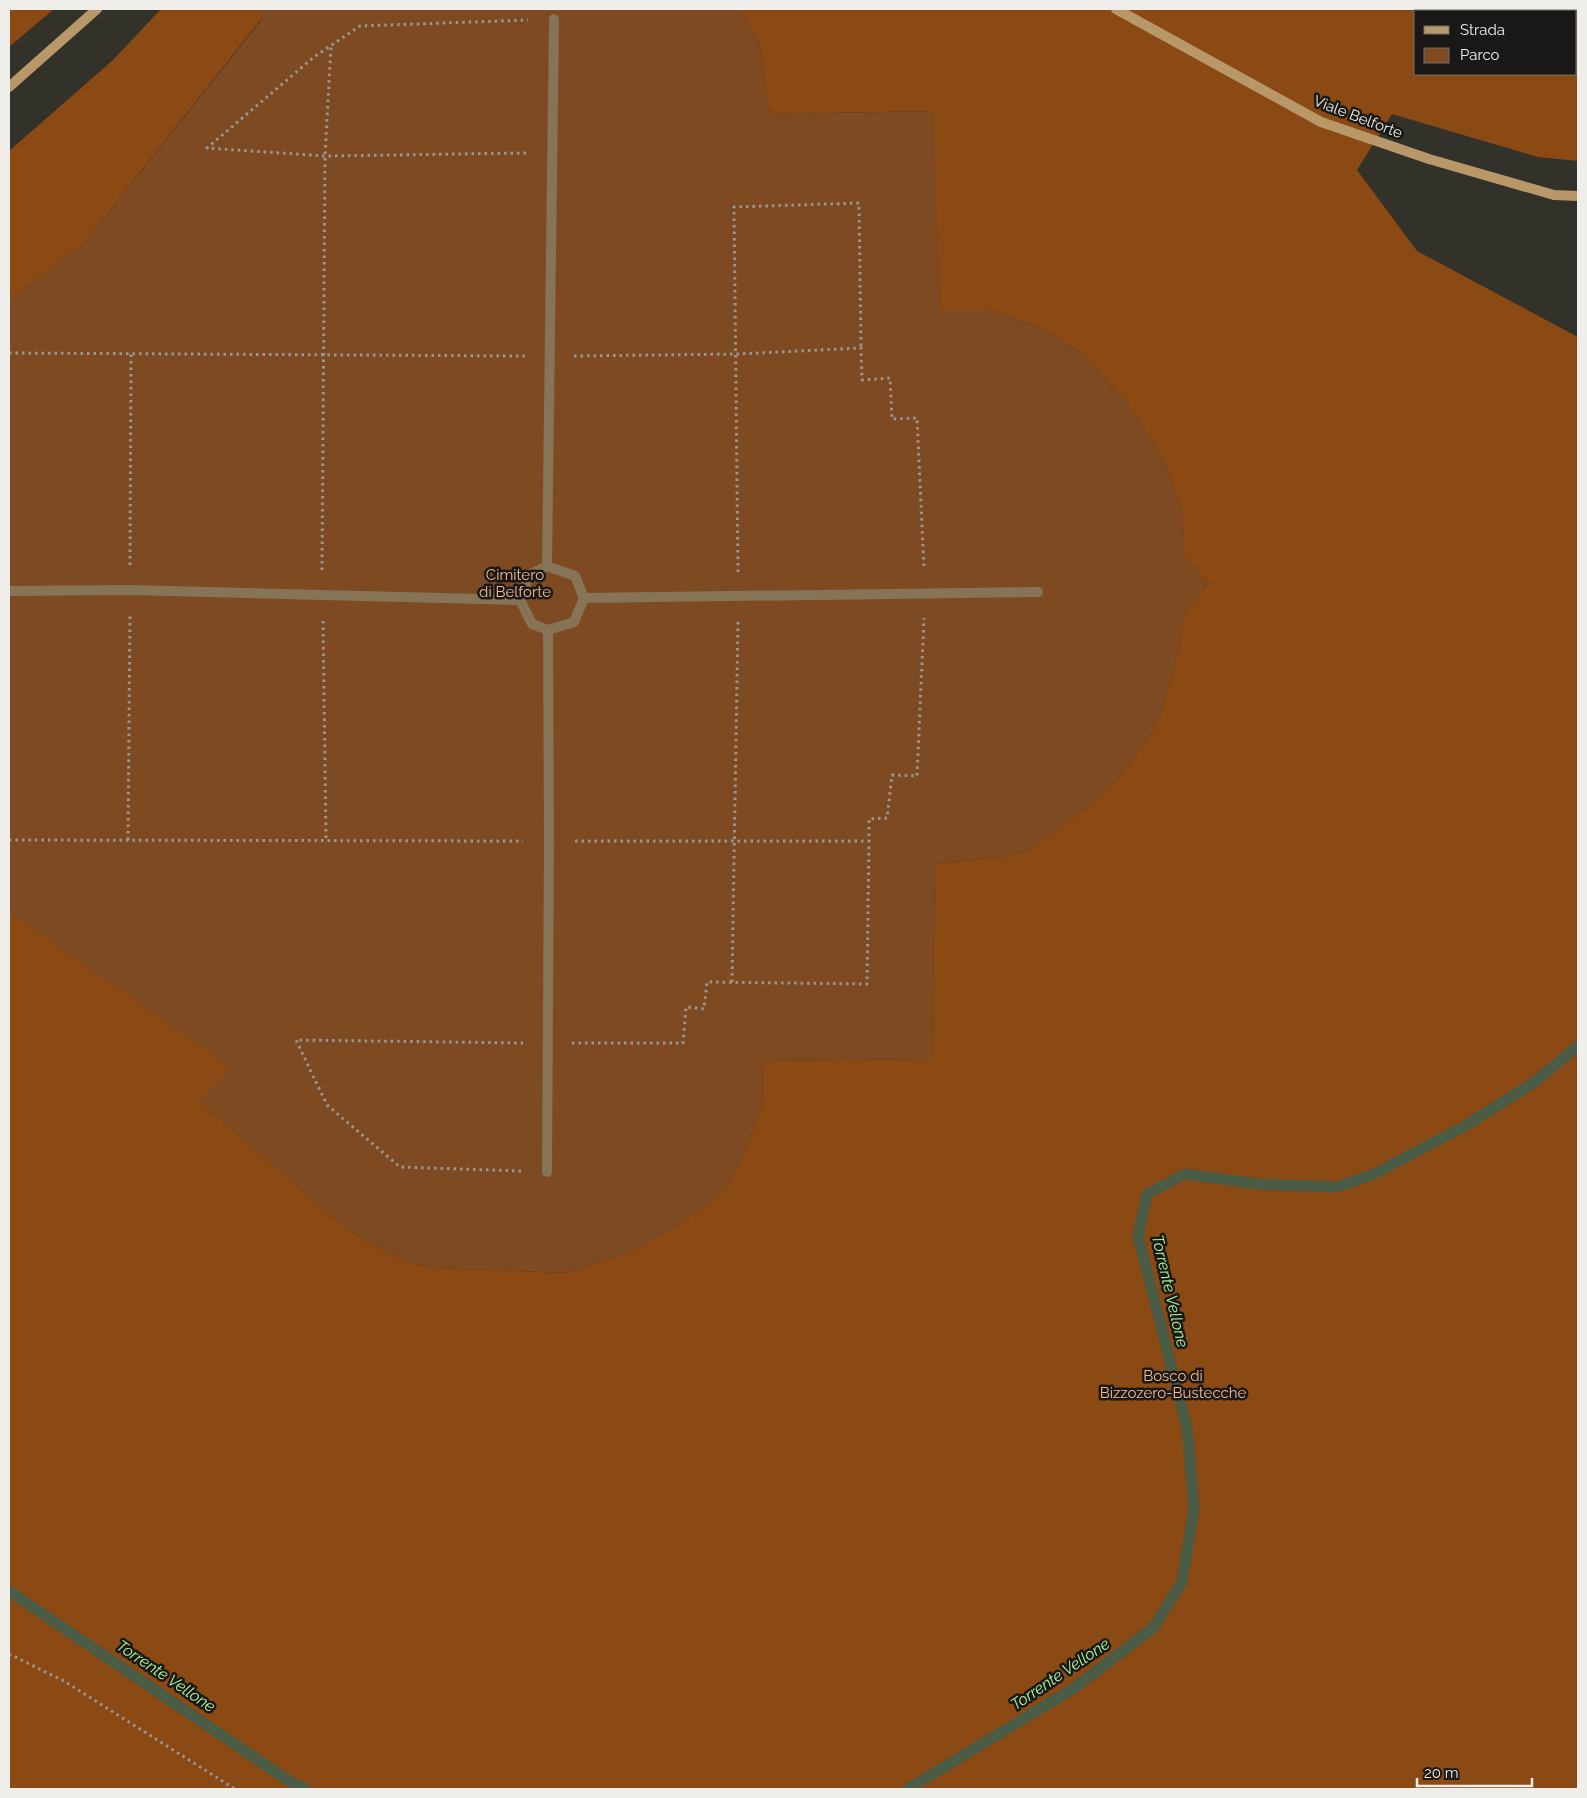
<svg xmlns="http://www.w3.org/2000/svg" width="1587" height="1798" font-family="Raleway,sans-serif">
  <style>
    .green { fill: #7e4a22 }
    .forest { fill: #8b4a13; fill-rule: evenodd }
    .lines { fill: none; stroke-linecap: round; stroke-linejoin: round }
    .stream { stroke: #4a5b46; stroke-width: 11 }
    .path { stroke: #989792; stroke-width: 3; stroke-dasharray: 2.5 4; stroke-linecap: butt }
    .pedestrian { stroke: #877356; stroke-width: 10 }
    .secondary { stroke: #b89869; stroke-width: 10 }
    .labels { text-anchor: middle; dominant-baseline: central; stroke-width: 5; stroke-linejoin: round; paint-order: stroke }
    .street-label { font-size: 15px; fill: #efeeea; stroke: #191816 }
    .park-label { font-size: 15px; fill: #f3ba94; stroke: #191816 }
    .water-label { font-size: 16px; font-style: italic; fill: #aef79e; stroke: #191816 }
  </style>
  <rect width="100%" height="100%" fill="#32312a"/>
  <path class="green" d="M256 9H739L759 42 769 114 934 111 940 310H988L1037 326 1080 352 1127 403 1163 459 1182 511 1183 556 1209 583 1184 613 1175 666 1161 712 1151 735 1122 774 1087 808 1028 850 1005 856 935 864 932 1059 763 1061 762 1105 744 1155 722 1193 674 1228 624 1254 569 1273 434 1268 408 1262 364 1240 345 1227 200 1101 230 1068 9 911V300L82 246 262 19Z"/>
  <path class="forest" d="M12 9H54L9 47V11Z
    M161 9H256L262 18 82 246 9 300V151L113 60Z
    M739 9H1578V161L1538 157 1392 114 1357 170 1417 251 1578 337V1789H9V911L231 1068 200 1101 345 1227 364 1240 408 1262 434 1268 569 1273 624 1254 674 1228 722 1193 744 1155 762 1105 763 1061 932 1059 935 864 1005 856 1028 850 1087 808 1122 774 1151 735 1161 712 1175 666 1184 613 1209 583 1183 556 1182 511 1163 459 1127 403 1080 352 1037 326 988 310H940L933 111 769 114 759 42ZM1416 11H1576V74H1416Z"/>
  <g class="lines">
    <path class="stream" d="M9 1591 289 1781 305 1789
      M908 1789 1074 1688 1153 1628 1182 1582 1194 1508 1187 1428 1138 1236 1147 1194 1185 1174 1258 1184 1337 1187 1374 1174 1465 1126 1533 1083 1578 1046"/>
    <path class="path" d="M526 153 325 156 207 148 314 57 360 26 528 20
      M9 353 526 356
      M574 356 737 354 861 348 862 380 890 378 892 419 917 418 924 569
      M130 565 131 353
      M322 570 325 156 331 46
      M738 572 734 207 859 203 861 348
      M323 621 326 840
      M9 840 523 841
      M128 840 130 614
      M575 841H869V819L887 818 892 775 917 776 924 618
      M732 982 738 620
      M572 1043H683L686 1007 704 1009 707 982 867 984 869 841
      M521 1171 400 1167 327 1105 296 1040 523 1043
      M9 1654 64 1681 235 1789"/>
    <path class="pedestrian" d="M547 566 554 19
      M547 566 575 576 584 598 574 622 548 630 532 624 520 600 529 575Z
      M9 591 130 590 520 600
      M584 598 1038 592
      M547 1172 549 841 548 630"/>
    <path class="secondary" d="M1116 9 1321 122 1429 159 1554 195 1578 196
      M9 87 97 9"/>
  </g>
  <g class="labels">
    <g class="street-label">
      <text transform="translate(1358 117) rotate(21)">Viale Belforte</text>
    </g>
    <g class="park-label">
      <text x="515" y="575">Cimitero<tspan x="515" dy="17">di Belforte</tspan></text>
      <text x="1173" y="1376">Bosco di<tspan x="1173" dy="17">Bizzozero-Bustecche</tspan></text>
    </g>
    <g class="water-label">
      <text transform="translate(1170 1291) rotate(77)">Torrente Vellone</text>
      <text transform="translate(1060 1674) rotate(-34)">Torrente Vellone</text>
      <text transform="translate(166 1676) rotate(34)">Torrente Vellone</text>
    </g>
  </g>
  <rect width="1587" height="1798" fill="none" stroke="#efeeea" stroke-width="20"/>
  <rect x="1414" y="10" width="162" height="65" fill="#191816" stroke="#6f6e6b"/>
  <rect x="1424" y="26" width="25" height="8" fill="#b89869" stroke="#6f6e6b"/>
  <text x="1460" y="35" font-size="15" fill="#efeeea">Strada</text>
  <rect x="1424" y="48" width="25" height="15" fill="#7e4a22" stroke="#6f6e6b"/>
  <text x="1460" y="60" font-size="15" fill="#efeeea">Parco</text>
  <path d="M1417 1778v8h115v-8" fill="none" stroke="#efeeea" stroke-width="2.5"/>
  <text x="1424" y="1778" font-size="15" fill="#efeeea" stroke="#191816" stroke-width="4" paint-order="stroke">20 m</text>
</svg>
